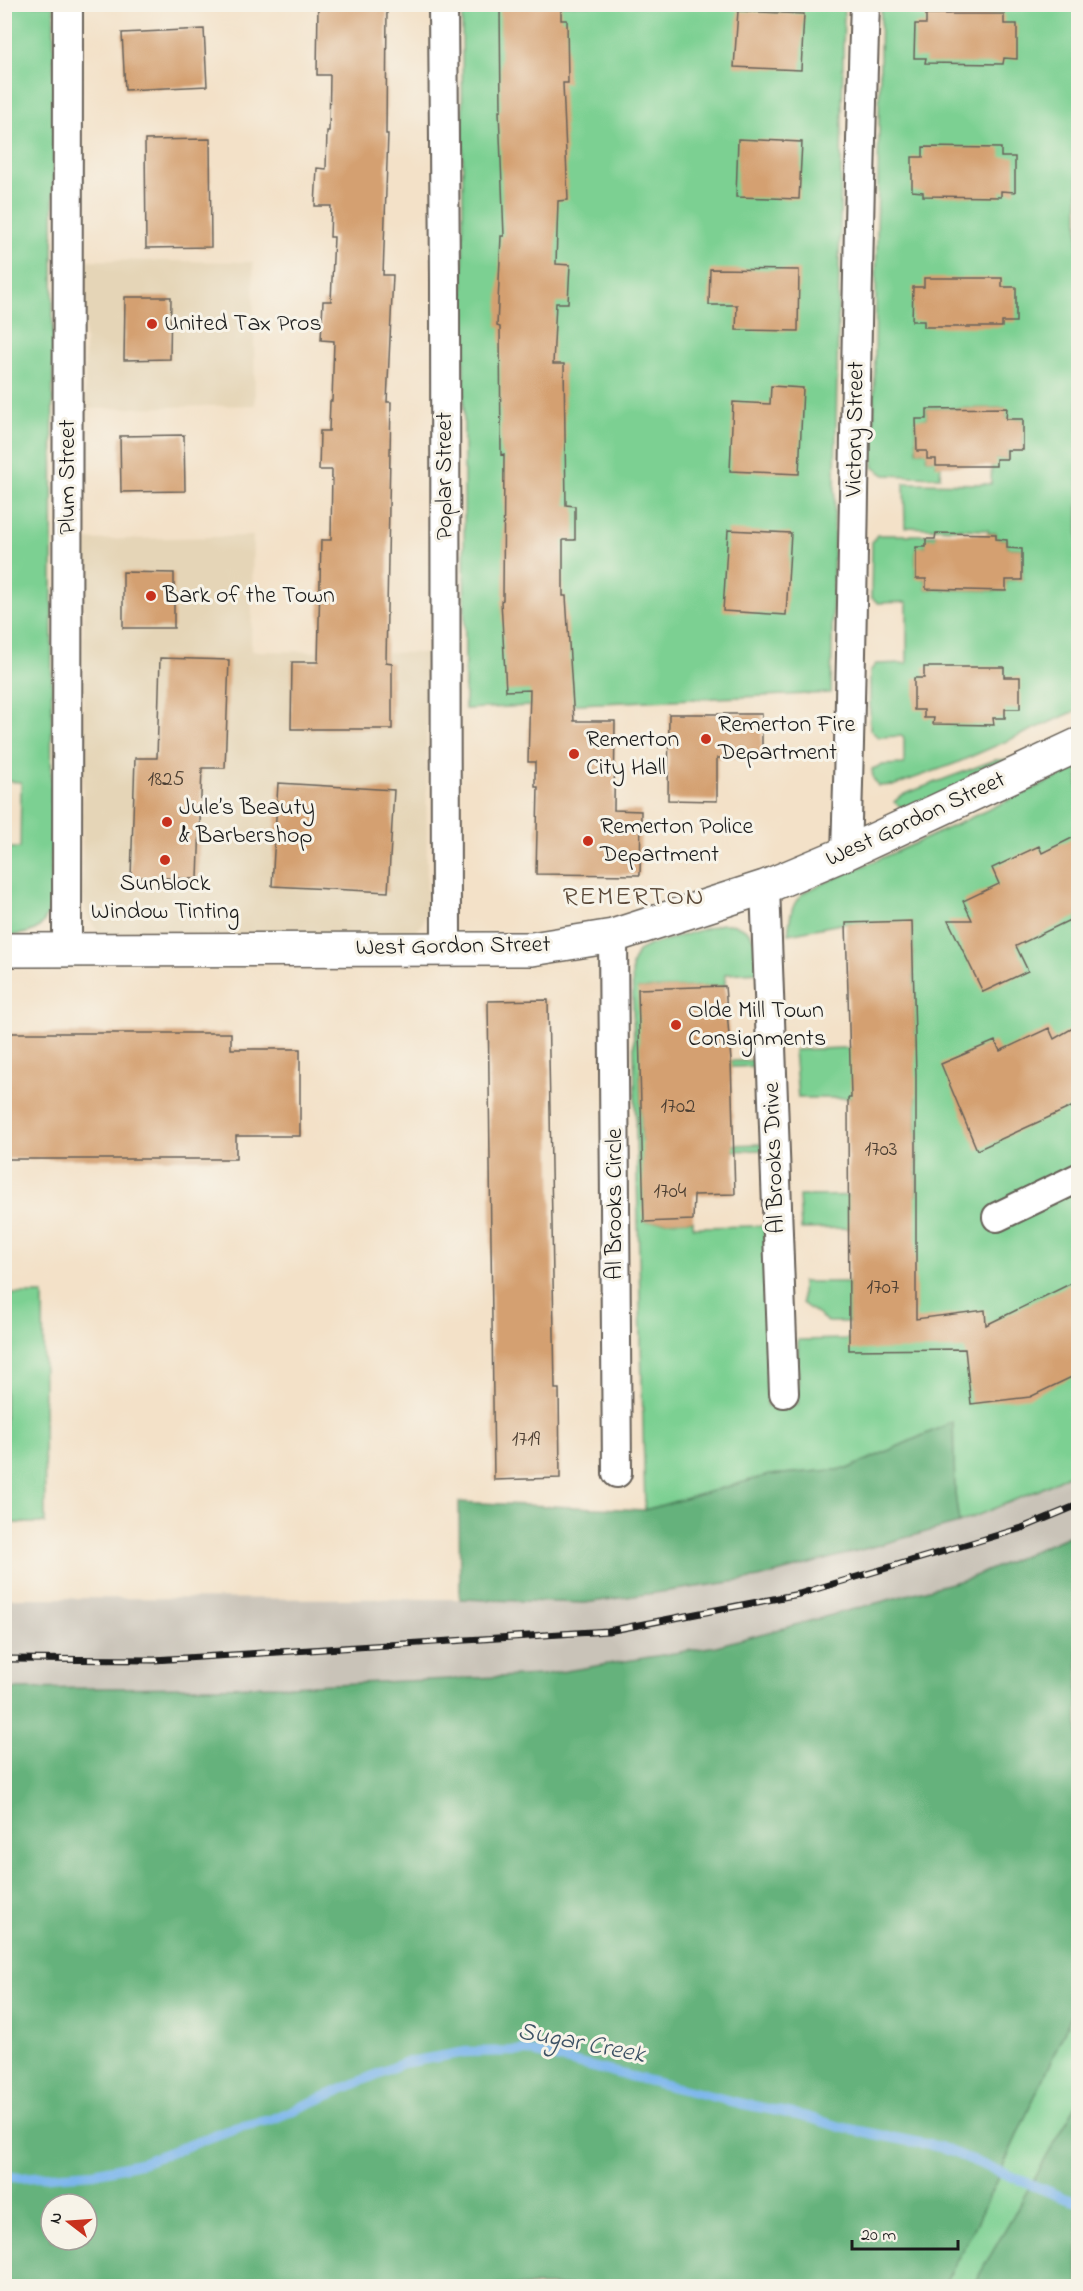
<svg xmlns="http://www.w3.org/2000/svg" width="1083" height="2291" font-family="'Indie Flower',sans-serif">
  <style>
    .built { fill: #e5d5b7 }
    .industrial { fill: #c9c3b8 }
    .green { fill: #7cd092; stroke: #4c7657; stroke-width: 1.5 }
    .forest { fill: #65b27c; stroke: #40674c; stroke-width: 1.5; fill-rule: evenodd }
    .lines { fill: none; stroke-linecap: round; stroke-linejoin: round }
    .stream { stroke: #7bb6ec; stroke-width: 10 }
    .building { fill: #d4a071 }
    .minor-casing { stroke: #676158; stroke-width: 32 }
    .tertiary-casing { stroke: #676158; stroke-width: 36 }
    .minor { stroke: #fff; stroke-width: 28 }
    .tertiary { stroke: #fff; stroke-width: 33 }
    .rail-casing { stroke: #1c1c1c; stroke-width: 7 }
    .rail { stroke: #f7f3e8; stroke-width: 4.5; stroke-dasharray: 14; stroke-linecap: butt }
    .poi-dot { fill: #c8321e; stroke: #f7f3e8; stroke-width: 2 }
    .labels { text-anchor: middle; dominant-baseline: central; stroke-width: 6; stroke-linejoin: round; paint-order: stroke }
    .number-label { font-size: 21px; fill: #4a3d31 }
    .poi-label { font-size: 24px; fill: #1c1c1c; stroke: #f7f3e8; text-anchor: start }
    .street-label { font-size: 24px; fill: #1c1c1c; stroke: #f7f3e8 }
    .water-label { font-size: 26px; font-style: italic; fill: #3d5265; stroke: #f7f3e8 }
    .quarter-label { font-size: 27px; letter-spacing: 1.5px; fill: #5c4a3a; stroke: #f7f3e8 }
  </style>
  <rect width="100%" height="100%" fill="#f7f3e8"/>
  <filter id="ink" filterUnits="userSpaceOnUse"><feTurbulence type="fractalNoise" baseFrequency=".0167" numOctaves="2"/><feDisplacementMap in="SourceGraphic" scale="12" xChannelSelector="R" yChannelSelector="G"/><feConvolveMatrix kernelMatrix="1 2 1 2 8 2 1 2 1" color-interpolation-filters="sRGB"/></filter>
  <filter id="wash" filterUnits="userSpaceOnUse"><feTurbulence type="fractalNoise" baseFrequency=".008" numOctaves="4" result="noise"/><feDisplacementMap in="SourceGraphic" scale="24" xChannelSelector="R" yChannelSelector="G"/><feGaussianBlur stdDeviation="1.35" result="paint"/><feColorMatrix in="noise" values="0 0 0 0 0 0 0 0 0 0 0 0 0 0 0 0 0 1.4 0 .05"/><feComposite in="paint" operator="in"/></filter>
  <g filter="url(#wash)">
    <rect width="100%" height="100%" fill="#f3e1c8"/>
    <path class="built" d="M85 260 253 262 255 405 85 409Z
      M253 536 251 651 426 653 427 909 422 925 414 934 113 938 100 933 88 919 82 895 84 540Z"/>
    <path class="industrial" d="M1078 1470V1532L970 1578 716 1646 542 1675 288 1686 5 1689 4 1598 460 1599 585 1603 759 1578 959 1523 1039 1490Z"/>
    <path class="green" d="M5 5H54L51 904C44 932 31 934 5 936V848H20L21 782 5 781Z
      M462 5H844L831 693 465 709Z
      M881 5H1078V710L954 764 895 785 878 786 873 778 872 769 882 765 904 764V739L903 736 878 737 870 730V671L876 664 907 663V602L878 603 871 597 872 542 877 535H936V539H927L926 547 916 548V578L926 579V589L1005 591 1006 580H1022V549L1007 548V540L996 539V533H988V530L905 527 904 483 991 484 992 459H1007V450H1023V419H1006V408L927 409V419L916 420 917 451H927V459H936V465H941L940 477 885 475 873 467Z
      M1020 759 917 806 901 807 894 802 902 795 995 760Z
      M1078 768V1470L1039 1490 959 1523 955 1494 953 1422 847 1469 769 1475 645 1510 632 965 638 951 650 945 721 924C755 922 758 945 759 972L725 974V986L638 989 690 1063 761 1060V1066L640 1070 642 1140 692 1146 763 1144V1150L643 1153 645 1222 693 1220V1227L764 1226 767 1406 798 1404V1340L849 1339 850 1228 801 1229 799 1196 917 1195 916 1098H798L794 1050 915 1045 912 922 846 923 788 934C790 917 791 901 806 891L916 843Z
      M802 1282H849L850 1322H828L802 1303Z
      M5 1294H43L45 1523H5Z
      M1078 2001V2102L973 2286H943L978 2221Z"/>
    <path class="forest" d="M953 1422 955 1494 959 1523 759 1578 585 1603 460 1599 459 1502 645 1510 769 1475 847 1469Z
      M1078 1532V2001L978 2221 943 2286H5V1689L288 1686 542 1675 716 1646 970 1578ZM51 2204H87V2240H51Z
      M1078 2102V2286H973Z"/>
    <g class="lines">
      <path class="stream" d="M4 2176 20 2178 94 2173 144 2162 235 2128 273 2119 403 2063 466 2052 527 2051 739 2103 807 2117 844 2128 940 2147 1064 2198 1078 2202"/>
    </g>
    <g id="blocks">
      <path class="building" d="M318 4H387L386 134H388L383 275H393L387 402H391L386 662 392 663V729H291L292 662H318L321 540H331L332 470H319L320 431H329L330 401H332L334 341 321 340 323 301H331L334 237H330L331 206H315L317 168 326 169 327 131H329L330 75H317Z
        M500 4H561V20H567L568 83H563L568 200 558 201 556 264 570 265 568 303H556L553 364H564L566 505 575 506V540H563V596H566L574 721H615L614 810 641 811 640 875 536 874 538 787H535V762H528L530 690 506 691 501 601 503 600 504 454 501 455 500 327 497 326 501 236H504L499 111H501Z
        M738 11 804 14 801 70 734 67Z
        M926 14H1004V24H1017V59L1004 58 1003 64 925 63 926 58H914L915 24H926Z
        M204 29 207 86 125 90 122 33Z
        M210 139 211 247 146 248 145 140Z
        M738 139 802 142 799 199 736 197Z
        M923 147 1001 148V157H1015V192L1001 191V197L923 196V192L912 191V157H923Z
        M710 269 799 270 798 331 736 330 737 305H709Z
        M924 278H1002V287H1016V322H1002V327H924V321H912L913 287H924Z
        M125 297H171L170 359 124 360Z
        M771 386 803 388 799 474 730 471 733 402 770 404Z
        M1007 408 1006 419H1023V450H1007V459H996V466H936V459H927V451H917L916 419H927V409Z
        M184 435 185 491 121 492 120 436Z
        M728 530 791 533 786 615 723 611Z
        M936 533 996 534V539L1007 540V548L1022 549V580H1006V591L926 589V579H916V547H926V539H935Z
        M123 572 174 573V628H123Z
        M160 658 229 660 225 768H202L198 879 131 877 135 758H157Z
        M924 667H1004V677H1020V709H1005V718H993L994 725 933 724 934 718H924V710H914V678H924Z
        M669 714H762V758H717V801L668 800Z
        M278 783 394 790 388 892 272 886Z
        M1078 835V916L1016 946 1028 971 983 992 948 920H972L963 901 999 884 992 868 1039 846 1042 853Z
        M912 921 916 1075V1319L985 1310 986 1325 1078 1280V1374L1030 1397 971 1404 965 1349 849 1350 848 1098H851L846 923Z
        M725 986 731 1061 735 1194 694 1195 693 1220 644 1222 638 989Z
        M548 1000 555 1389H559L560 1478 494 1480 488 1001Z
        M1078 1025V1104L977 1150 941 1064 995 1041 1000 1051 1049 1028 1054 1039Z
        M4 1033H231V1049H300V1136H236V1159H4Z"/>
    </g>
  </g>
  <g filter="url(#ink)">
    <use href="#blocks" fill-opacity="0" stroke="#676158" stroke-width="1.5"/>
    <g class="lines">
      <defs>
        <path id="minor" d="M443 4 445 282 446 948
          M846 853C855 570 855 287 865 4
          M765 887 784 1393
          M613 936 617 1473
          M67 950 68 4
          M997 1217 1078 1178"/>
        <path id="tertiary" d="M4 950 532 949 613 936 765 887 846 853 1078 745"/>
      </defs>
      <use href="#minor" class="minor-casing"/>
      <use href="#tertiary" class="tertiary-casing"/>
      <use href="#minor" class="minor"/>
      <use href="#tertiary" class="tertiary"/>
      <defs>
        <path id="rail" d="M4 1659 154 1660 608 1631 799 1594 1022 1528 1078 1505"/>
      </defs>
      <use href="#rail" class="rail-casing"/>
      <use href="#rail" class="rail"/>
    </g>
  </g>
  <g class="poi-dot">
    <circle cx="152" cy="324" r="6"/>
    <circle cx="151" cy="596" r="6"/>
    <circle cx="706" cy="739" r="6"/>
    <circle cx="574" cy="754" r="6"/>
    <circle cx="167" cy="822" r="6"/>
    <circle cx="588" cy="841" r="6"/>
    <circle cx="165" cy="860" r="6"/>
    <circle cx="676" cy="1025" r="6"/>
  </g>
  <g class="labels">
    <g class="number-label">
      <text x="166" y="780">1825</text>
      <text x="678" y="1107">1702</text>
      <text x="881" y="1150">1703</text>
      <text x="670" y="1192">1704</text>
      <text x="883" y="1288">1707</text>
      <text x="526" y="1440">1719</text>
    </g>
    <g class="poi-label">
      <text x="164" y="324">United Tax Pros</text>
      <text x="163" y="596">Bark of the Town</text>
      <text x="718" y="725">Remerton Fire<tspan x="718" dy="28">Department</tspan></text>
      <text x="586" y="740">Remerton<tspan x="586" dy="28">City Hall</tspan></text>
      <text x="179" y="808">Jule’s Beauty<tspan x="179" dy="28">&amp; Barbershop</tspan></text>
      <text x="600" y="827">Remerton Police<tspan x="600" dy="28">Department</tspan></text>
      <text x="165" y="884" text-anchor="middle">Sunblock<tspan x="165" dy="28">Window Tinting</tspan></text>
      <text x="688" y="1011">Olde Mill Town<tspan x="688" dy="28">Consignments</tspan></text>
    </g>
    <g class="street-label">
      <text transform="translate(856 429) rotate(-89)">Victory Street</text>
      <text transform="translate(445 476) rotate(-90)">Poplar Street</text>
      <text transform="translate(68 477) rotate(-90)">Plum Street</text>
      <text transform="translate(916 820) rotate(-25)">West Gordon Street</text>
      <text transform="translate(453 947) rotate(-1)">West Gordon Street</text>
      <text transform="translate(775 1158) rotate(-92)">Al Brooks Drive</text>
      <text transform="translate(615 1204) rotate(-90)">Al Brooks Circle</text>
    </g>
    <g class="water-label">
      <text transform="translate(581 2044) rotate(11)">Sugar Creek</text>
    </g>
    <g class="quarter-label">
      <text x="634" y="897">REMERTON</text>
    </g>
  </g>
  <rect width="1083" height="2291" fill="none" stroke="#f7f3e8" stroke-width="24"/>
  <g transform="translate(69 2222) rotate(287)"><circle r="28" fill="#f7f3e8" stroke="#9f9d96" stroke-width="1.5"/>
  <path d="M0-4.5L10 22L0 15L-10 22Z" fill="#c8321e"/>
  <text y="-9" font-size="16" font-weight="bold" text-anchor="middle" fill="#1c1c1c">N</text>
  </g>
  <path d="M852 2240v9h106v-9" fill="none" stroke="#1c1c1c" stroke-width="3"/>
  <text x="861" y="2240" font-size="18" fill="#1c1c1c" stroke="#f7f3e8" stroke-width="4.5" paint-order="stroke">20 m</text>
</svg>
